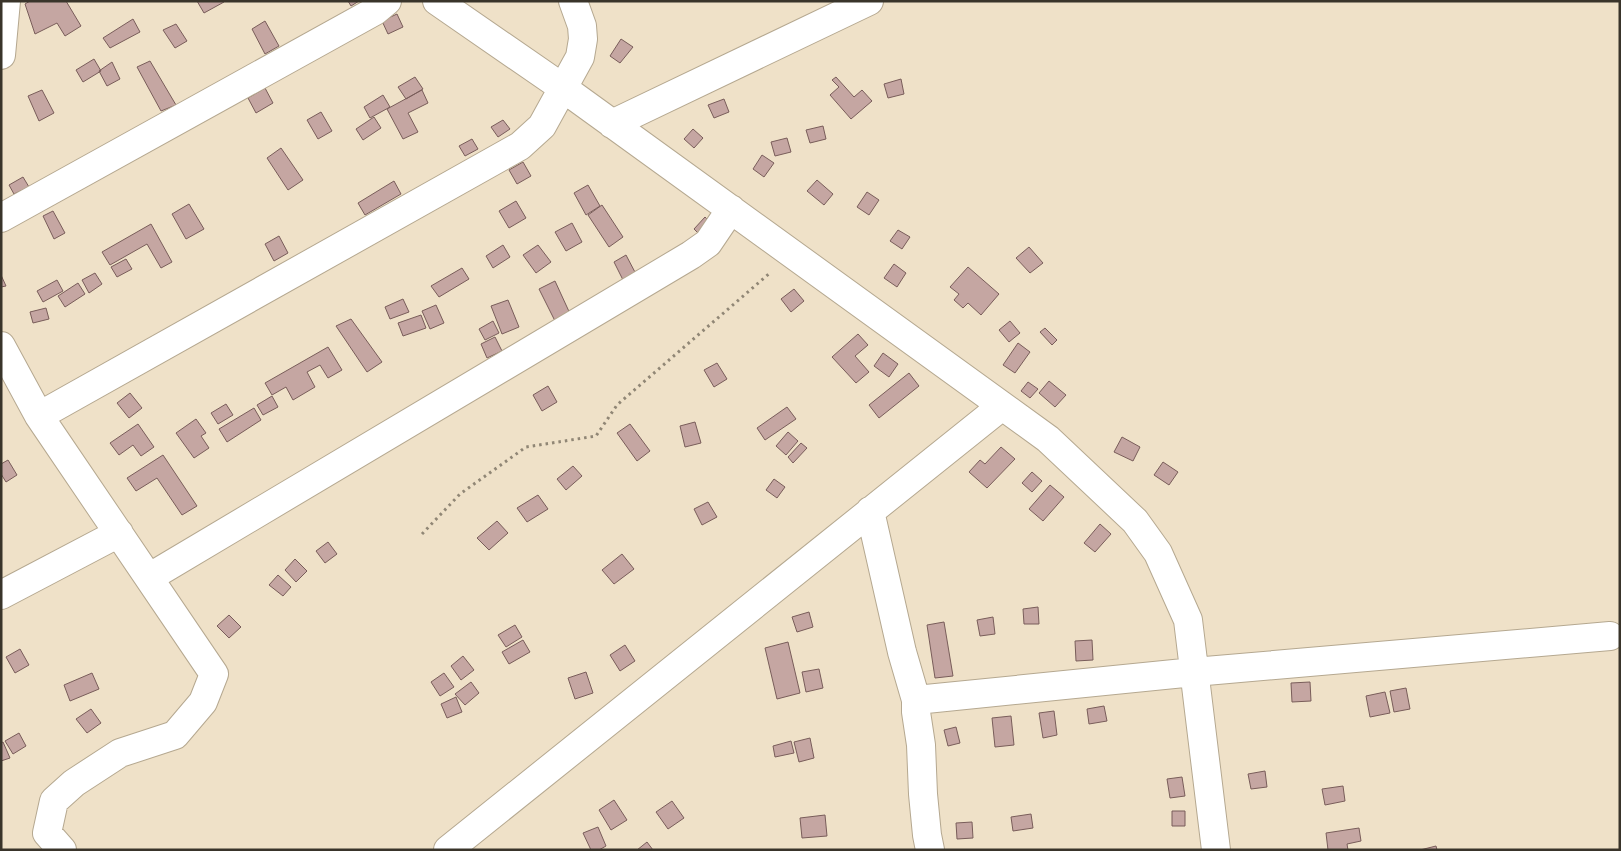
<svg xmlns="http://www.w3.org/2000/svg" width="1621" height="851" font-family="Cabin,sans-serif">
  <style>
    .building { fill: #c5a6a2; stroke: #795d5a }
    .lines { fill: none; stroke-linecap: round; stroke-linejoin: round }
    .minor-casing { stroke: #b5a890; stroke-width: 30 }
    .path { stroke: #908675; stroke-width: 3; stroke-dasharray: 2.5 4; stroke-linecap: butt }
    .minor { stroke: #fff; stroke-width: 28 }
  </style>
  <rect width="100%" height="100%" fill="#efe1c8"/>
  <path class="building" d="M30 1H66L81 26 65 36 57 23 35 34 25 4Z
    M197 1H223L224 2 204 13Z
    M348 1H359L351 6Z
    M397 14 403 27 388 34 382 21Z
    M133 19 140 32 110 48 103 38Z
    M265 21 279 46 265 54 252 29Z
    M176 24 187 41 175 48 163 30Z
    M621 39 633 47 620 63 610 56Z
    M94 59 101 71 83 82 76 70Z
    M150 61 176 105 161 111 137 67Z
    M112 62 120 79 107 86 99 71Z
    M415 77 423 89 406 99 398 87Z
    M836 77 854 97 862 90 872 101 851 119 830 95 839 87 832 80Z
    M901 79 904 94 888 98 884 84Z
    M265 88 273 103 256 113 248 98Z
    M42 90 54 113 39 121 28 96Z
    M422 90 428 103 408 113 418 132 403 139 387 109Z
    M383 95 390 107 370 118 364 107Z
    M724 99 729 112 714 118 708 105Z
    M321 112 332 131 318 139 307 120Z
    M374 117 381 128 363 140 356 129Z
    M503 120 510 129 498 137 491 127Z
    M823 126 826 139 810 143 806 130Z
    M693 129 703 138 694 148 684 139Z
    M787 138 791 152 775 156 771 142Z
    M472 139 478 149 465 156 459 146Z
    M281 148 303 180 288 190 267 158Z
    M762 155 774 163 764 177 753 169Z
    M523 162 531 176 517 184 509 170Z
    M23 177 29 187 14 194 9 185Z
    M817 180 833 194 824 205 807 191Z
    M394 181 401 194 365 215 358 203Z
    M588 185 600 206 586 215 574 193Z
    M867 192 879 200 869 215 857 207Z
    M516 201 526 218 509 228 499 211Z
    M189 204 204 229 186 239 172 214Z
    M602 205 623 237 609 247 588 215Z
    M53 211 65 233 54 239 43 216Z
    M705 217 715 227 704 239 694 229Z
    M572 223 582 242 566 251 555 232Z
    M151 224 172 262 161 268 147 244 110 265 102 252Z
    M898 230 910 237 902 249 890 241Z
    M279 236 288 253 274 261 265 244Z
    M503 245 510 257 493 268 486 256Z
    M538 245 551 262 536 273 523 255Z
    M1029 247 1043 263 1030 273 1016 258Z
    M626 255 637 276 624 282 614 262Z
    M126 259 132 269 117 277 111 267Z
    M894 264 906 273 897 287 884 278Z
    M968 267 999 294 981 315 968 303 963 308 954 300 959 294 950 287Z
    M462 268 469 279 439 297 431 286Z
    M95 273 102 284 89 293 82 280Z
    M1 275 6 286 1 287Z
    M57 280 63 291 43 302 37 291Z
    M555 281 572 318 557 325 539 289Z
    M78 283 85 294 65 307 58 296Z
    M794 289 804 301 791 312 781 299Z
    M403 299 409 312 390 319 385 307Z
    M508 300 519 327 502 334 491 306Z
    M436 305 444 323 430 329 422 311Z
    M46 308 49 319 33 323 30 312Z
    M421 315 426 328 403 336 398 323Z
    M351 319 382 362 367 372 336 326Z
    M493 321 499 333 485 340 479 329Z
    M1010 321 1020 333 1009 342 999 330Z
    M1045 328 1057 340 1052 345 1040 332Z
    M858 334 868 345 855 356 869 372 856 383 832 357Z
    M495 337 502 351 487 358 481 344Z
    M1018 343 1030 352 1015 373 1003 365Z
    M328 347 342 370 328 378 320 365 307 372 315 387 293 400 286 387 272 395 265 383Z
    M883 353 898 364 889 377 874 366Z
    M717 363 727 379 714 387 704 370Z
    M909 373 919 386 879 418 869 405Z
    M1049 381 1066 395 1055 407 1039 393Z
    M1028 382 1038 389 1030 398 1021 391Z
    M548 386 557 402 542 411 533 395Z
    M130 393 142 408 129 418 117 403Z
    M272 396 278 407 263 415 257 405Z
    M226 404 233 415 218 424 211 413Z
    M787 407 796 419 765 440 757 428Z
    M254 408 261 420 227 442 219 429Z
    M196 419 206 433 201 436 209 448 194 458 176 433Z
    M695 422 701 443 685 447 680 426Z
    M138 424 154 447 141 456 133 445 119 455 110 443Z
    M630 424 650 451 637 461 617 433Z
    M788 432 798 441 786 455 776 446Z
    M1122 437 1140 447 1133 461 1114 452Z
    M801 443 807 448 793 463 788 457Z
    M1001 447 1015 459 987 488 969 472 980 460 985 464Z
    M163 455 197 506 182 515 157 478 136 491 127 478Z
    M8 460 17 475 6 482 1 474V464Z
    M1163 462 1178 472 1169 485 1154 475Z
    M573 466 582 476 566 490 557 479Z
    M1032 472 1042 481 1032 492 1022 483Z
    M774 479 785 487 777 498 766 490Z
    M1050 485 1064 497 1043 521 1029 509Z
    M538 495 548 509 527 522 517 508Z
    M708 502 717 517 702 525 694 509Z
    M497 521 508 533 489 550 477 538Z
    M1100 524 1111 534 1095 552 1084 543Z
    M328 542 337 554 325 563 316 551Z
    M622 554 634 569 614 584 602 570Z
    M295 559 307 571 296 582 285 570Z
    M278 575 291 587 283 596 269 585Z
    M1038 607 1039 624H1024L1023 609Z
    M809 612 813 627 797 632 792 617Z
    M229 615 241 627 229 638 217 626Z
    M993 617 995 634 980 636 977 620Z
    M944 622 953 676 935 678 927 625Z
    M515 625 522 637 506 647 498 635Z
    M523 640 530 652 509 664 502 652Z
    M1092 640 1093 660 1076 661 1075 641Z
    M788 642 800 693 777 699 765 648Z
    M625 645 635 661 620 671 610 655Z
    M20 649 29 665 15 673 6 657Z
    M463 656 474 670 461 680 451 666Z
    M819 669 823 688 806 692 802 672Z
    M586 672 593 693 575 699 568 678Z
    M92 673 99 689 70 701 64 685Z
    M444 673 454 687 440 696 431 682Z
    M471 682 479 693 465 705 455 694Z
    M1310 682 1311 701 1292 702 1291 683Z
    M1406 688 1410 709 1394 712 1390 691Z
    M1385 692 1390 713 1370 717 1366 696Z
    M456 697 462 712 447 718 441 704Z
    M1104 706 1107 721 1089 724 1087 709Z
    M91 709 101 723 87 733 76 719Z
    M1054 711 1057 735 1043 738 1039 713Z
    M1011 716 1014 745 995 747 992 718Z
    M956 727 960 743 948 746 944 730Z
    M19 733 26 746 13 754 5 741Z
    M810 738 814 758 799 762 794 742Z
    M791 741 794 753 775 757 773 746Z
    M3 742 10 758 1 761V743Z
    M1265 771 1267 787 1251 789 1248 774Z
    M1182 777 1185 796 1170 798 1167 779Z
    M1343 786 1345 801 1325 805 1322 789Z
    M614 800 627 820 611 830 599 810Z
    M672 801 684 818 668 829 656 812Z
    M1172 811H1185V826H1172Z
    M1031 814 1033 828 1013 831 1011 817Z
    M825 815 827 836 802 838 800 818Z
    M972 822 973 838 957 839 956 823Z
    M598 827 606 846 599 850H591L583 833Z
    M1359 828 1361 841 1347 844 1348 850H1328L1326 833Z
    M647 842 653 850H637Z
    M1436 846 1437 850H1420Z"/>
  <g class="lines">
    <defs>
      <path id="minor" d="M437 1 563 88 1048 439 1135 521 1158 553 1188 620 1216 850
        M1 55 6 1
        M612 124 869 1
        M1 218 375 11 387 1
        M1 346 39 416 214 674 203 702 175 735 120 753 74 783 54 801 47 833 62 850
        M39 416 520 146 542 126 580 57 583 39 582 26 573 1
        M870 511 902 652 916 700V712L921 745 923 794 927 835 930 850
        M150 577 691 255 708 243 731 209
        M1 595 119 533
        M916 700 1194 672 1610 636
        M448 850 1002 406"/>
    </defs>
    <use href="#minor" class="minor-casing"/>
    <path class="path" d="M422 534 460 494 526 447 596 436 617 405 771 272"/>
    <use href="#minor" class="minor"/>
  </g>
  <rect width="1621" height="851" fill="none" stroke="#39342a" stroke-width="5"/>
</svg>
